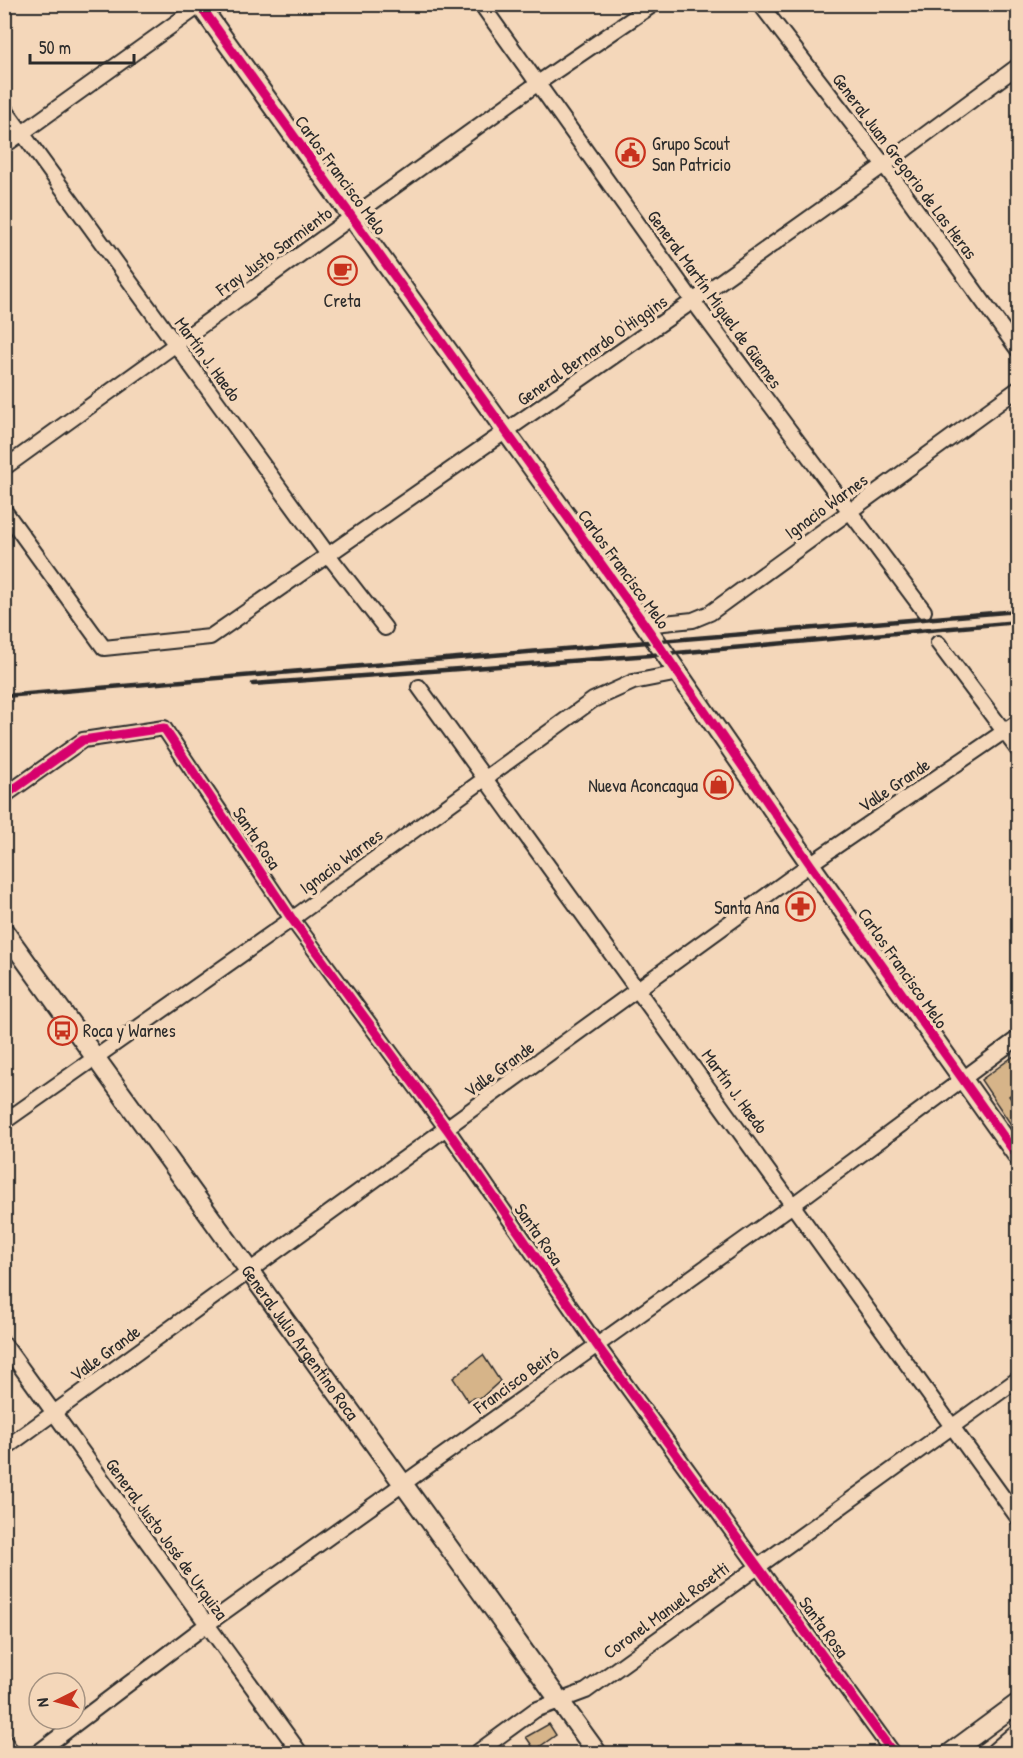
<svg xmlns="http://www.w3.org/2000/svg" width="1023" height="1758" font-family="'Patrick Hand',sans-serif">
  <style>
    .building { fill: #d6b489; stroke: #2b2b2b; stroke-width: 1.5 }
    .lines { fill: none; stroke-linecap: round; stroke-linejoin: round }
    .street-casing { stroke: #2b2b2b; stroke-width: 18 }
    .secondary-casing { stroke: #2b2b2b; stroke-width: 22 }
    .highway-casing { stroke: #2b2b2b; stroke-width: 28 }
    .street { stroke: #f4d7ba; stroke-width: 14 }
    .secondary { stroke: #f4d7ba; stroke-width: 18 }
    .highway { stroke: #f4d7ba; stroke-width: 24 }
    .rail { stroke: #2b2b2b; stroke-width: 4.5 }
    .cycleway-casing { stroke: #f4d7ba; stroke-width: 13 }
    .cycleway { stroke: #d6006c; stroke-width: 9 }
    .labels { text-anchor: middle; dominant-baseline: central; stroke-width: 6; stroke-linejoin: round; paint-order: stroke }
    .poi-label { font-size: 18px; fill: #2b2b2b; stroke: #f4d7ba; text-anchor: start }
    .street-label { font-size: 18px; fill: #2b2b2b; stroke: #f4d7ba }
  </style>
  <rect width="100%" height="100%" fill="#f4d7ba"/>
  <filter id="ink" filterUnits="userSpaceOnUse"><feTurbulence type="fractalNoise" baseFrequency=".0167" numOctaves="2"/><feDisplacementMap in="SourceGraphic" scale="12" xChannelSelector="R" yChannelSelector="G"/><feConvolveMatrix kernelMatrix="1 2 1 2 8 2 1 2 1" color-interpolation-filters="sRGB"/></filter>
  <g filter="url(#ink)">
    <path class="building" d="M1018 1053V1089L1009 1096 1018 1109V1135L981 1080Z
      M483 1355 500 1381 481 1398H473L468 1401 453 1378Z
      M549 1724 556 1735 535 1750 526 1737Z"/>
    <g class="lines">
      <defs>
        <path id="street" d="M481 4 693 301 924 611
          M760 4 884 165 1018 350
          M4 108 329 556 385 628
          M4 146 202 4
          M4 468 538 83 654 4
          M4 510 104 648 210 637 693 301 884 165 1018 66
          M645 625 693 620 710 613 1018 389
          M938 643 1018 750
          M419 687 1018 1518
          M4 796 83 740 164 728 292 919 447 1129 596 1344 894 1754
          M4 1122 292 919 593 700 633 682 679 673
          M4 1344 301 1754
          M4 1449 810 864 1018 722
          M4 1741 13 1754
          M36 1754 206 1625 794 1204 1018 1038
          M475 1754 535 1710 586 1691 1018 1379"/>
        <g id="secondary">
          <path d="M199 4 645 625 810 864 1018 1157"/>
          <path id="s1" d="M4 931 598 1754"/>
          <path d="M949 1754 1018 1703"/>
        </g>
        <path id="highway" d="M998 1754 1018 1737"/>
      </defs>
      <use href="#street" class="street-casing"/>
      <use href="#secondary" class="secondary-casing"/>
      <use href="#highway" class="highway-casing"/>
      <use href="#street" class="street"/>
      <use href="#secondary" class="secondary"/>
      <use href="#highway" class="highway"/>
      <path class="rail" d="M253 684 665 654 1018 622
        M4 696 1018 611"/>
      <defs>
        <path id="cycleway" d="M199 4 645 625 810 864 1018 1157
          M4 796 83 740 164 728 292 919 447 1129 596 1344 894 1754"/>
      </defs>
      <use href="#cycleway" class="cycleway-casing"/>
      <use href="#cycleway" class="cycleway"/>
    </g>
  </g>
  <defs>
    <symbol id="civic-ring" viewBox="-11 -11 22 22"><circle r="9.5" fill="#f4d7ba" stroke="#c8321e" stroke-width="1.5"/><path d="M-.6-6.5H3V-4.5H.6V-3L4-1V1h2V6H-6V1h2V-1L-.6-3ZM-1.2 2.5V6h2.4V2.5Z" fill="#c8321e"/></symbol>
    <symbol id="cafe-ring" viewBox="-11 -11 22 22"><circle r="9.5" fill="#f4d7ba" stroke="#c8321e" stroke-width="1.5"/><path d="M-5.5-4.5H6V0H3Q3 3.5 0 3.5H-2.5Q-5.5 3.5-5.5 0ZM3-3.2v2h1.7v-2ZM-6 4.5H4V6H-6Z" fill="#c8321e"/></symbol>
    <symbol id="shop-ring" viewBox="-11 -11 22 22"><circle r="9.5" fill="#f4d7ba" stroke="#c8321e" stroke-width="1.5"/><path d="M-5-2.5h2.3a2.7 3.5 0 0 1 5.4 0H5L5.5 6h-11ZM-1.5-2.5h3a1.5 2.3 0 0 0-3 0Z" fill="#c8321e"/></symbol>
    <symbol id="pharmacy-ring" viewBox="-11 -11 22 22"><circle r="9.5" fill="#f4d7ba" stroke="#c8321e" stroke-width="1.5"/><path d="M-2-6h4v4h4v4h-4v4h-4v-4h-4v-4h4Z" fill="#c8321e"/></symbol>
    <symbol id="bus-ring" viewBox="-11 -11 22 22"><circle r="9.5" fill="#f4d7ba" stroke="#c8321e" stroke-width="1.5"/><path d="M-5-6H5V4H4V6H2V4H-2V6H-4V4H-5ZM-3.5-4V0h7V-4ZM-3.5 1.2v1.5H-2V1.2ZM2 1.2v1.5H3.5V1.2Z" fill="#c8321e"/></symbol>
  </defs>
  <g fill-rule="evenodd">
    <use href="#civic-ring" x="614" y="136" width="33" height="33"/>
    <use href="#cafe-ring" x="326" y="254" width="33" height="33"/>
    <use href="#shop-ring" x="702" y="768" width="33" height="33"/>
    <use href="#pharmacy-ring" x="784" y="890" width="33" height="33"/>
    <use href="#bus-ring" x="46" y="1014" width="33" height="33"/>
  </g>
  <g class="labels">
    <g class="poi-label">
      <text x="652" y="143">Grupo Scout<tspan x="652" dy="21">San Patricio</tspan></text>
      <text x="342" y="300" text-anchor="middle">Creta</text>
      <text x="698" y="785" text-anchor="end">Nueva Aconcagua</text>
      <text x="779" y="907" text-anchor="end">Santa Ana</text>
      <text x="83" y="1030">Roca y Warnes</text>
    </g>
    <g class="street-label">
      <text transform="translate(905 166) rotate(53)">General Juan Gregorio de Las Heras</text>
      <text transform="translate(341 175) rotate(54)">Carlos Francisco Melo</text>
      <text transform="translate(274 251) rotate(-36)">Fray Justo Sarmiento</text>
      <text transform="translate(715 299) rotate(54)">General Martín Miguel de Güemes</text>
      <text transform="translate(592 350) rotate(-35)">General Bernardo O'Higgins</text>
      <text transform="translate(208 359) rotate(54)">Martín J. Haedo</text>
      <text transform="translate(826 506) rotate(-36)">Ignacio Warnes</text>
      <text transform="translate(624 569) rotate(54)">Carlos Francisco Melo</text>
      <text transform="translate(894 785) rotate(-34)">Valle Grande</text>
      <text transform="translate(257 838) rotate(56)">Santa Rosa</text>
      <text transform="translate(341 861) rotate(-36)">Ignacio Warnes</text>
      <text transform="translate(903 968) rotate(55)">Carlos Francisco Melo</text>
      <text transform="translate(499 1069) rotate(-36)">Valle Grande</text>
      <text transform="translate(735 1091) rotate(54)">Martín J. Haedo</text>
      <text transform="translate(539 1234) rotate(55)">Santa Rosa</text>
      <text stroke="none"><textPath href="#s1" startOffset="507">General Julio Argentino Roca</textPath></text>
      <text transform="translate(105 1353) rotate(-36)">Valle Grande</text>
      <text transform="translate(516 1380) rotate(-36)">Francisco Beiró</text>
      <text transform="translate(167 1539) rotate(54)">General Justo José de Urquiza</text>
      <text transform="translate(666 1610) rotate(-36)">Coronel Manuel Rosetti</text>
      <text transform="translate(824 1627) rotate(54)">Santa Rosa</text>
    </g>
  </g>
  <rect width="1023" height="1758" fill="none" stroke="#f4d7ba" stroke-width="24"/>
  <rect x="12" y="12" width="999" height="1734" fill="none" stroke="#2b2b2b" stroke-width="2" filter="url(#ink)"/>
  <g transform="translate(57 1701) rotate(264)"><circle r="28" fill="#f4d7ba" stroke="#a49281" stroke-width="1.5"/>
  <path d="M0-4.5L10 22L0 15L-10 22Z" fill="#c8321e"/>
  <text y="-9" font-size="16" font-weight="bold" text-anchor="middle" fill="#2b2b2b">N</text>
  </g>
  <path d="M30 54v9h104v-9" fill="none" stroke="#2b2b2b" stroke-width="3"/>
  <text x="39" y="54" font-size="18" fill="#2b2b2b" stroke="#f4d7ba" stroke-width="4.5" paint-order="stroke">50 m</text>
</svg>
